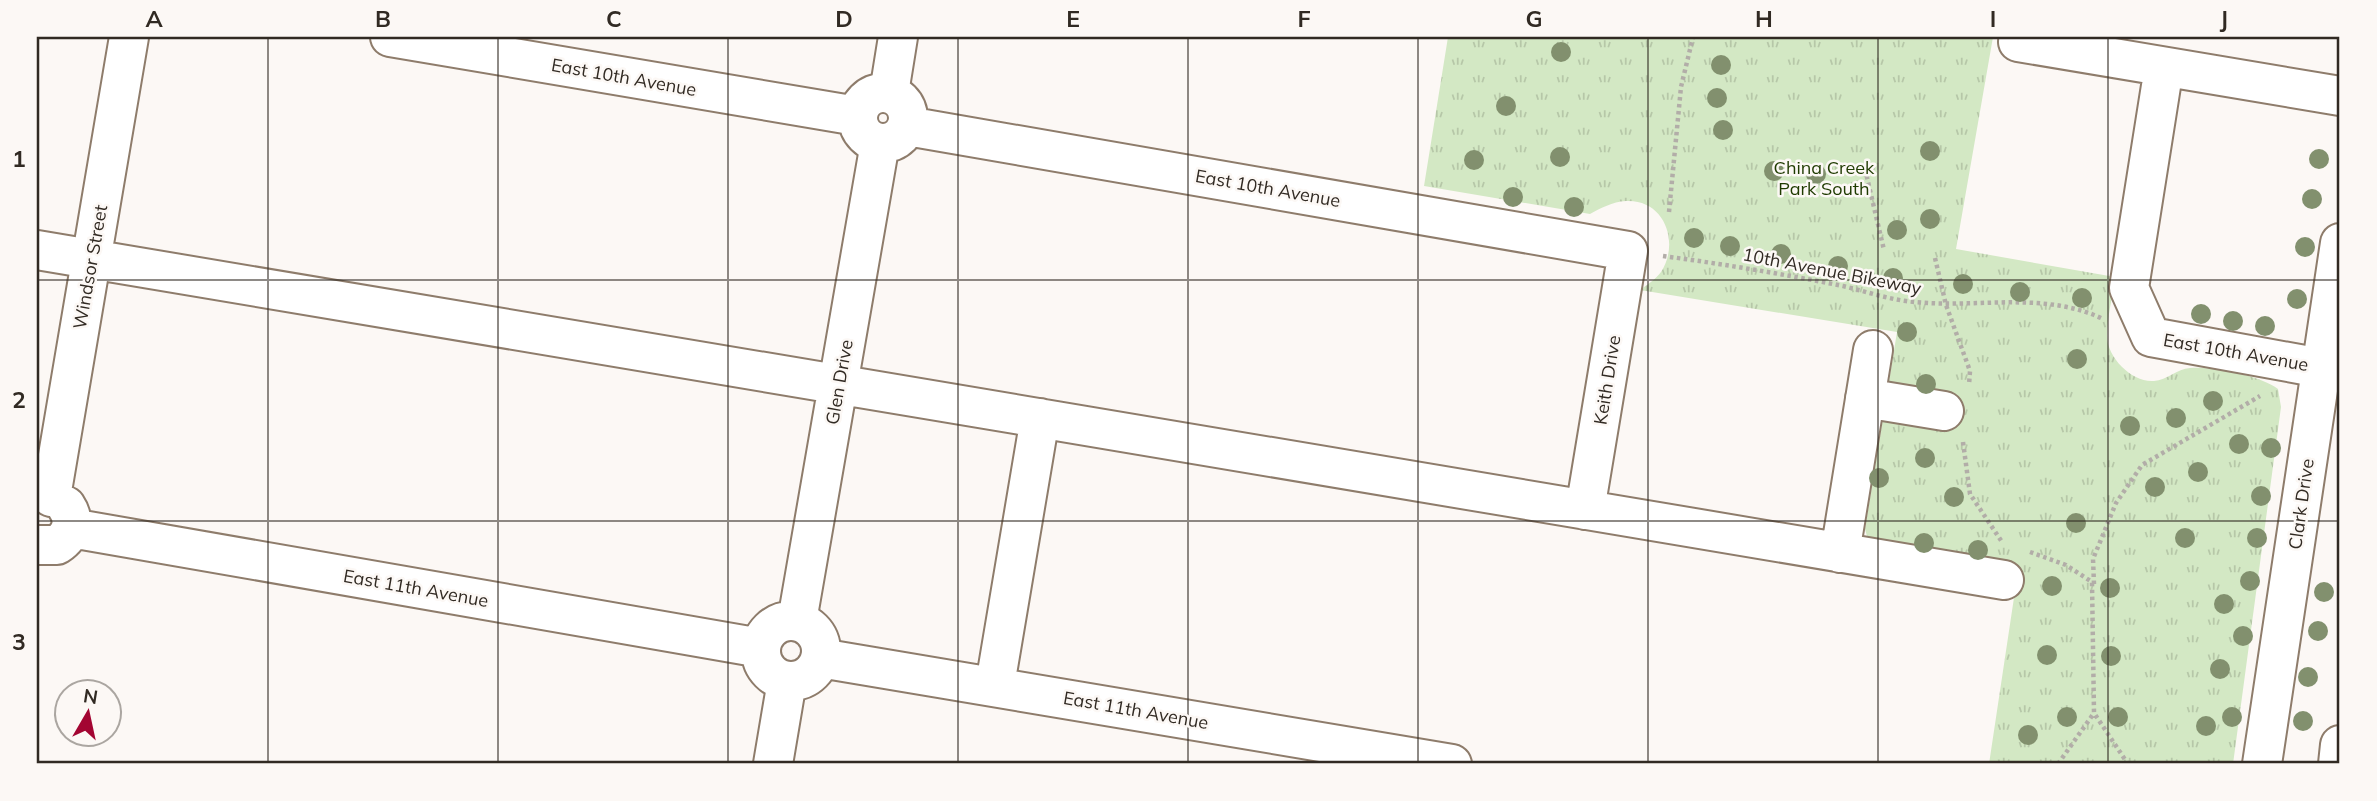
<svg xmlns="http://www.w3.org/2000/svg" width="2377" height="801" font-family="Mulish,sans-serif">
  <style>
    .park { fill: url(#park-tufts) }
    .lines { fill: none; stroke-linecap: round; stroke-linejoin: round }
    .minor-casing { stroke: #8e7c6b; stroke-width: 42 }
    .major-casing { stroke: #8e7c6b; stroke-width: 42 }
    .path { stroke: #b2ada8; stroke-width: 4.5; stroke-dasharray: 3.5 3.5; stroke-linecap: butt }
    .minor { stroke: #fff; stroke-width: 38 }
    .major { stroke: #fff; stroke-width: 38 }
    .tree { fill: #82906e }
    .grid { fill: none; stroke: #312a23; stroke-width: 2; stroke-opacity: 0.55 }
    .labels { text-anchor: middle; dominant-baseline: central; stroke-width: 5; stroke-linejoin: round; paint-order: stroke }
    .street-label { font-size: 18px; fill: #312a23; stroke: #fcf8f5 }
    .park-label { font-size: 18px; fill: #1f3b00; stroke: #fcf8f5 }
    .neatline { fill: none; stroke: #312a23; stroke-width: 2.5 }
    .grid-label { font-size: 23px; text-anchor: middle; font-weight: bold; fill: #312a23 }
  </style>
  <defs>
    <pattern id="park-tufts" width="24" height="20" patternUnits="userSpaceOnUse" patternTransform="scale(1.75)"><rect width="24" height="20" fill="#d3e8c4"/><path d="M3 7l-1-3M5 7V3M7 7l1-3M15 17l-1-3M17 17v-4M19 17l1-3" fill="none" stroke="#b6c7a8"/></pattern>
  </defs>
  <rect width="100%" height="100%" fill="#fcf8f5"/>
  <path class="park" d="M1448 37H1993L1956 249 2115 277C2113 296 2107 317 2107 336 2107 358 2133 383 2154 381 2167 380 2177 369 2190 368 2212 366 2262 376 2278 389L2281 407 2233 764H1989L2018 571 1868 540 1865 529 1897 332 1640 290C1647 285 1656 279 1661 272 1680 243 1665 199 1626 201 1612 202 1601 208 1590 214L1424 186Z"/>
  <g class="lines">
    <defs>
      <path id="minor" d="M390 37 857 116
        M2018 42 2340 96
        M2164 67 2129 288 2151 337 2321 368
        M858 118a25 25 0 1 1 50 0a25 25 0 1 1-50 0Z
        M889 93 898 37
        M907 126 1628 251 1585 510
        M37 250 2004 580
        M1865 398 1944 411
        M51 497 129 37
        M71 528 761 648
        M37 545H57C72 535 76 521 66 506
        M1840 553 1873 350
        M797 621 880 143
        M761 651a30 30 0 1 1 60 0a30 30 0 1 1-60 0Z
        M820 658 1452 764
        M995 685 1040 418
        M773 764 787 681"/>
      <path id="major" d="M2262 764 2340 243
        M2338 764 2340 745"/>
    </defs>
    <use href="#minor" class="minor-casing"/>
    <use href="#major" class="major-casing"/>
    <path class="path" d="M1865 169 1884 250
      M1669 212 1681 87 1693 37
      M1663 256C1723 264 1783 274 1843 286 1864 291 1884 298 1906 301 1971 310 2040 290 2101 318
      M1935 258 1946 305 1970 371 1969 385
      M1963 442 1970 494 2002 542
      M2030 552 2066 565 2092 582 2094 713 2128 764
      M2094 584 2093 559 2116 503 2142 465 2260 396
      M2058 764 2094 713"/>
    <use href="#minor" class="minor"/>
    <use href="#major" class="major"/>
  </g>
  <g class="tree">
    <circle cx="1561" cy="52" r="10"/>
    <circle cx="1721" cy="65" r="10"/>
    <circle cx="1717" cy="98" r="10"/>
    <circle cx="1506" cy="106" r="10"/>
    <circle cx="1723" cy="130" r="10"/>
    <circle cx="1930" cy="151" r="10"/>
    <circle cx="1560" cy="157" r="10"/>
    <circle cx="2319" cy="159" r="10"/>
    <circle cx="1474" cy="160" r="10"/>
    <circle cx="1774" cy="171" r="10"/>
    <circle cx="1816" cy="174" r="10"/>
    <circle cx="1513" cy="197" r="10"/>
    <circle cx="2312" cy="199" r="10"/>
    <circle cx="1574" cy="207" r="10"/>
    <circle cx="1930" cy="219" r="10"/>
    <circle cx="1897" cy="230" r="10"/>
    <circle cx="1694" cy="238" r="10"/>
    <circle cx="1730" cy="246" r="10"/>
    <circle cx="2305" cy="247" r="10"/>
    <circle cx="1781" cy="254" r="10"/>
    <circle cx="1838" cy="266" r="10"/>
    <circle cx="1893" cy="278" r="10"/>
    <circle cx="1963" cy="284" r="10"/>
    <circle cx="2020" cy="292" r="10"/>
    <circle cx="2082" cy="298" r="10"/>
    <circle cx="2297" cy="299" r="10"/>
    <circle cx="2201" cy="314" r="10"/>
    <circle cx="2233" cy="321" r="10"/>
    <circle cx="2265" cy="326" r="10"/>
    <circle cx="1907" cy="332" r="10"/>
    <circle cx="2077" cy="359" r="10"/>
    <circle cx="1926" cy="384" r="10"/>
    <circle cx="2213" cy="401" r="10"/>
    <circle cx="2176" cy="418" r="10"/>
    <circle cx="2130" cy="426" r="10"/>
    <circle cx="2239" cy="444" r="10"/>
    <circle cx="2271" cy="448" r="10"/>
    <circle cx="1925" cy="458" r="10"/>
    <circle cx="2198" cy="472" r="10"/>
    <circle cx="1879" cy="478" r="10"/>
    <circle cx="2155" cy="487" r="10"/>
    <circle cx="2261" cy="496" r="10"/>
    <circle cx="1954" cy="497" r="10"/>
    <circle cx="2076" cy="523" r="10"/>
    <circle cx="2185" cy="538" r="10"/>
    <circle cx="2257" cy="538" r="10"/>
    <circle cx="1924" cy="543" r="10"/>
    <circle cx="1978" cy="550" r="10"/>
    <circle cx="2250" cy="581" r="10"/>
    <circle cx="2052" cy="586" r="10"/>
    <circle cx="2110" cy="588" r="10"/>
    <circle cx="2324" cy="592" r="10"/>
    <circle cx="2224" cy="604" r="10"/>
    <circle cx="2318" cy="631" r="10"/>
    <circle cx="2243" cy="636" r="10"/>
    <circle cx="2047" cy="655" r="10"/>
    <circle cx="2111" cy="656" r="10"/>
    <circle cx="2220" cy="669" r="10"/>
    <circle cx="2308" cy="677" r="10"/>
    <circle cx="2067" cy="717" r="10"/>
    <circle cx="2118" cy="717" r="10"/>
    <circle cx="2232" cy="717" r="10"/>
    <circle cx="2303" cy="721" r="10"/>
    <circle cx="2206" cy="726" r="10"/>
    <circle cx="2028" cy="735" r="10"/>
  </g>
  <path class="grid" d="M268 37V764M498 37V764M728 37V764M958 37V764M1188 37V764M1418 37V764M1648 37V764M1878 37V764M2108 37V764M37 280H2340M37 521H2340"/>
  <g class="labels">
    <g class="street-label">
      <text transform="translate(624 77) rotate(10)">East 10th Avenue</text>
      <text transform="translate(1268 188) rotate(10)">East 10th Avenue</text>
      <text transform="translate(90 267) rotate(-80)">Windsor Street</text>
      <text transform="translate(1832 271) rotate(11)">10th Avenue Bikeway</text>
      <text transform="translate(2236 352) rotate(10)">East 10th Avenue</text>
      <text transform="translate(1607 380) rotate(-81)">Keith Drive</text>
      <text transform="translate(839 382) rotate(-80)">Glen Drive</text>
      <text transform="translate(2301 504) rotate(-82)">Clark Drive</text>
      <text transform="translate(416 588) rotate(10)">East 11th Avenue</text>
      <text transform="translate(1136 710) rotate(10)">East 11th Avenue</text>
    </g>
    <g class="park-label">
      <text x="1824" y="167">China Creek<tspan x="1824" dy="21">Park South</tspan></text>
    </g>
  </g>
  <rect width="2377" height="801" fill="none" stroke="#fcf8f5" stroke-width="77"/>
  <g transform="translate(88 713) rotate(9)"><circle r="33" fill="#fcf8f5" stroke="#aba6a1" stroke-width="2"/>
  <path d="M0-5L12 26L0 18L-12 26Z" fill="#a30532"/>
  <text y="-10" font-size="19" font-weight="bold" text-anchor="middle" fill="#312a23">N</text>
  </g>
  <rect x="38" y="38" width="2300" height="724" class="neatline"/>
  <g class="grid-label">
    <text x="154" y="27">A</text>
    <text x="383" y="27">B</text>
    <text x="614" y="27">C</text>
    <text x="844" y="27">D</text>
    <text x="1073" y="27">E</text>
    <text x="1304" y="27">F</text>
    <text x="1534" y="27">G</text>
    <text x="1764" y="27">H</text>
    <text x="1993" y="27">I</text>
    <text x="2224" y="27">J</text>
    <text x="19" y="167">1</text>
    <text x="19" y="408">2</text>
    <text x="19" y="650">3</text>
  </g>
</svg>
